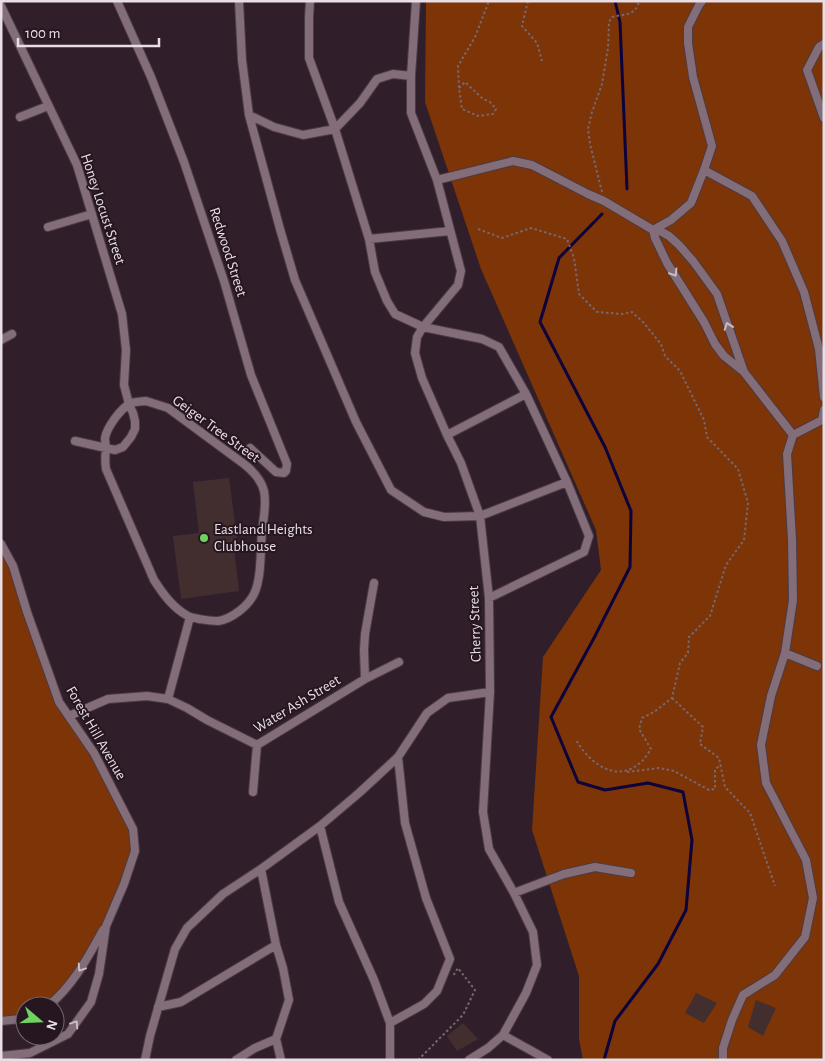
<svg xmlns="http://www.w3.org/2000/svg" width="825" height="1061" font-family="'Alegreya Sans',sans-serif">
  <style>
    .green { fill: #7d3407 }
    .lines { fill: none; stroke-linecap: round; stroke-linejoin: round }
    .stream { stroke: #0d023c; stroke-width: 3 }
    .building { fill: #432e2f }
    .minor-casing { stroke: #4a3b45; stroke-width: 10 }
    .path { stroke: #766770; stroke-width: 2; stroke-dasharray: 2.5 2.5; stroke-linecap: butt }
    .minor { stroke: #826d79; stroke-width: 8 }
    .oneway { stroke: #cbbcc5 }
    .poi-dot { fill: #70d35f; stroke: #261620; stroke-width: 2 }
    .labels { text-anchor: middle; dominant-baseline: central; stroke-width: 4; stroke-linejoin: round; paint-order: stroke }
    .street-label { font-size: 15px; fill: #eadee5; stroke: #261620 }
    .poi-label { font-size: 15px; fill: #eadee5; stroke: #261620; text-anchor: start }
  </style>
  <rect width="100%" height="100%" fill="#301f2a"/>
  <path class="green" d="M426 1H824V1060H583L579 1039V976L532 830 543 657 601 570 596 530 481 269 425 102Z
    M1 544 59 702 94 753 133 829 135 851 124 884 86 961 48 1006H25V1017L1 1021Z"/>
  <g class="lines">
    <path class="stream" d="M615 1 620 22 627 189
      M602 214 559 258 540 322 605 447 631 511 630 567 594 638 551 717 578 782 605 790 648 783 683 792 692 840 686 910 658 964 615 1021 604 1060"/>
  </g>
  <path class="building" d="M229 478 237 538 233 539 239 591 181 599 173 536 199 533 193 482Z
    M696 993 717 1003 704 1023 685 1013Z
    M756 1000 776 1008 763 1036 748 1027Z
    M463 1023 478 1039 457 1051 447 1036Z"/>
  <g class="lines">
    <defs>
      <path id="minor" d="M117 1 151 77 184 162 224 281 251 375 287 464 286 471 284 473 276 472 250 448
        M239 1 242 60 249 115 280 229 295 280 356 422 391 490 424 512 444 517 480 516 567 482
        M310 1 309 17V58L335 129 369 239 375 272 387 301 395 314 423 327 482 339 499 347 526 394 567 482 589 536 584 552 489 598
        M416 1 411 76V113L437 180 461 271 458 285 423 327 417 337 415 353 422 378 447 435 461 463 480 516 489 598 490 692 483 812 489 849 514 893 533 932 537 965 526 993 503 1035 488 1048 469 1060
        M1 6 77 165 122 314 126 350 124 385 129 404 133 413 135 421V429L131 437 123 447 115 450 75 441
        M824 44 819 47 807 70 824 118
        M249 115 274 127 303 135 335 129 360 103 377 79 393 74 411 76
        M20 117 48 106
        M704 170 752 196 782 241 804 292 819 349 824 397
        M437 180 513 161 532 165 588 194 604 201 653 230 662 232 669 236 679 245 693 261 717 294 744 372
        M48 227 92 214
        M653 230 655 238 667 263 704 322 715 344 724 356 744 372 793 435 787 454 792 539 793 600 785 653 771 696 761 745 766 783 806 860 813 898 805 937 775 975 743 995 732 1020 723 1048V1060
        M653 230 671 220 691 203 704 170 712 146 693 77 688 43V27L699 5 702 1
        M369 239 450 231
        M1 340 12 334
        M146 401 168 408 244 464C253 471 261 479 264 491 267 505 263 519 262 533 260 551 262 577 254 594 248 606 232 619 218 621 212 621 206 620 199 619 196 618 192 618 188 616 173 608 163 594 154 580L106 469C105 462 105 456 106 449 106 446 105 441 105 438 107 427 121 408 130 404 135 401 141 402 146 401Z
        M447 435 526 394
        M793 435 822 420 824 410
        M1 544 13 566 27 612 59 702 94 753 133 829 135 851 124 884 106 926 99 974 91 1002 68 1034 30 1053 1 1056
        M785 653 817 666
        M365 679 364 650 365 634 374 583
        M168 699 190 617
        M69 716 108 699 147 696 168 699 187 708 207 720 257 745
        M257 745 365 679 399 662
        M253 792 257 745
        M320 826 339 902 374 980 390 1023V1060
        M514 893 564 874 595 867 631 873
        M48 1006C73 986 88 957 103 930
        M158 1007 181 1002 276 945
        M1 1021 20 1019 25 1017
        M390 1023 424 1004 437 991 450 959 426 898 405 823 398 757
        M503 1035 548 1060
        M276 1039 281 1060
        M145 1060 150 1036 175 949 187 928 223 894 261 869 320 826 359 793 398 757 427 713 448 698 490 692
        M236 1060 255 1048 276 1039 289 1000 283 968 276 945 261 869"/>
    </defs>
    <use href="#minor" class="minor-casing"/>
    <path class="path" d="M528 1 522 26 537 43 542 61
      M459 88 465 82 483 99 490 102 496 109 493 114 478 116 462 109 459 88 458 66 475 37 489 1
      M602 192 590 144 588 129 592 112 602 84 608 48 609 22 612 17C624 14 636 16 639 1
      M478 229 502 238 531 228 567 239 574 258 579 294 597 312 623 314 632 312 643 322 661 344 665 356 680 371 704 420 707 437 738 469 748 503 744 540 726 565 710 616 689 637 688 653 680 663 672 698 654 712 642 718 639 729 651 749C648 753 645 759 641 762 617 784 590 764 576 740
      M672 698 703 727 700 744 719 758 725 787 750 813 775 886
      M627 772 659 768 674 771 709 790 715 789V769L720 766
      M418 1060 463 1015 475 990 458 968 453 976"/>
    <use href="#minor" class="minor"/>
  </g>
  <defs><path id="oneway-chevron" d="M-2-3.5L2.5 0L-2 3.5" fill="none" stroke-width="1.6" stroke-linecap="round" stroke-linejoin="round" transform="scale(1.25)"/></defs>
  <g class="oneway">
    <use href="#oneway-chevron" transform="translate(674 273) rotate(58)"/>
    <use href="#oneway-chevron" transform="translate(728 326) rotate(-109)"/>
    <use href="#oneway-chevron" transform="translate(81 968) rotate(124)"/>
    <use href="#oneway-chevron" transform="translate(75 1024) rotate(-56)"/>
  </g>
  <circle class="poi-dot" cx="204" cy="538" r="5"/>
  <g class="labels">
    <g class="street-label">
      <text transform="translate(103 209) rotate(72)">Honey Locust Street</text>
      <text transform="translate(228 252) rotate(72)">Redwood Street</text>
      <text transform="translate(216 429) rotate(36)">Geiger Tree Street</text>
      <text transform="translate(475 624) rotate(-92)">Cherry Street</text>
      <text transform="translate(297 704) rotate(-31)">Water Ash Street</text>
      <text transform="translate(96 733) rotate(60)">Forest Hill Avenue</text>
    </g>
    <g class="poi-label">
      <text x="214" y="529">Eastland Heights<tspan x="214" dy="17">Clubhouse</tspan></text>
    </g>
  </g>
  <rect width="825" height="1061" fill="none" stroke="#eadee5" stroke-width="5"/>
  <g transform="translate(40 1021) rotate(109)"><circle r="24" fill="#261620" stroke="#74666f"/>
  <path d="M0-4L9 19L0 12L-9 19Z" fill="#70d35f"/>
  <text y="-8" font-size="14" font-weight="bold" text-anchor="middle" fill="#eadee5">N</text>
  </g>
  <path d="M18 38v8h141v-8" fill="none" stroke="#eadee5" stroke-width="2.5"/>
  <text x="25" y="38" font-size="15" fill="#eadee5" stroke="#261620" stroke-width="4" paint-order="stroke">100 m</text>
</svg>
